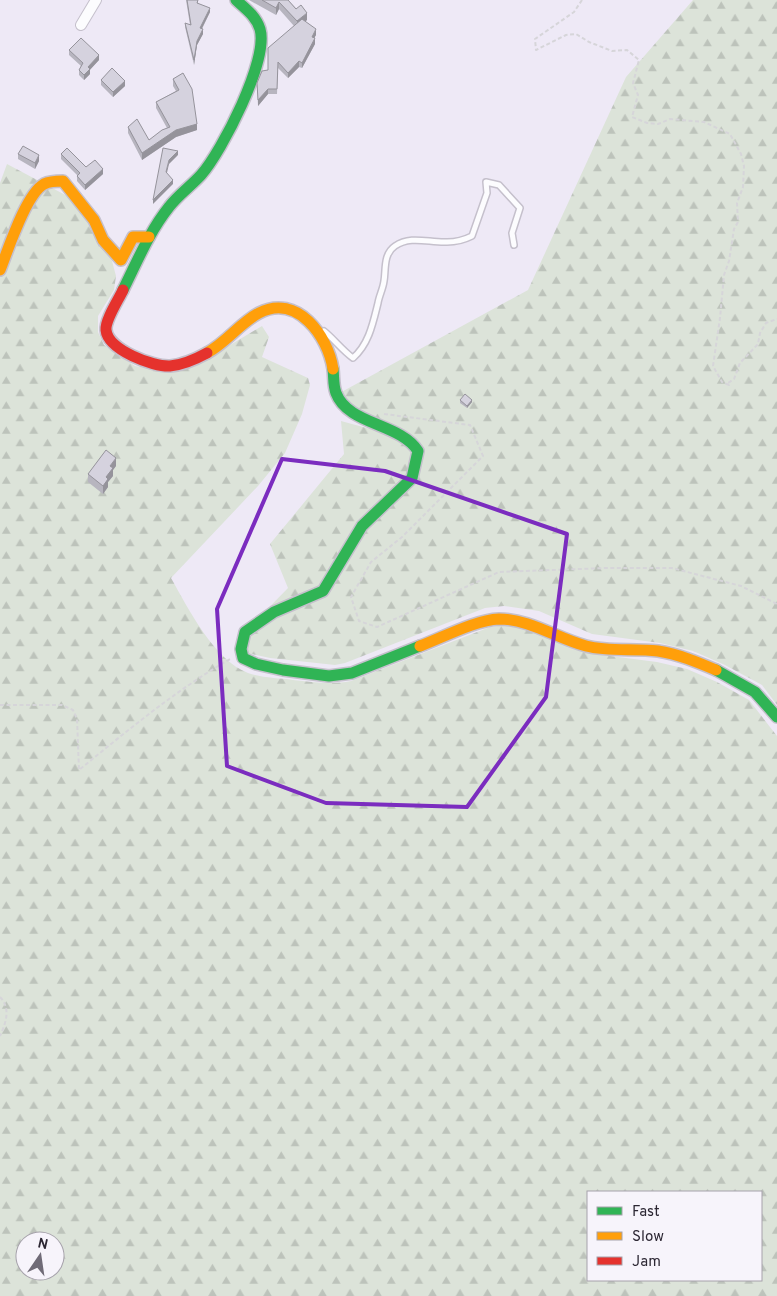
<svg xmlns="http://www.w3.org/2000/svg" width="777" height="1296" font-family="Overpass,sans-serif">
  <style>
    .forest { fill: url(#forest-firs); fill-rule: evenodd }
    .lines { fill: none; stroke-linecap: round; stroke-linejoin: round }
    .lane-casing { stroke: #c5c0cc; stroke-width: 8 }
    .street-casing { stroke: #c5c0cc; stroke-width: 12 }
    .fast-casing { stroke: #c5c0cc; stroke-width: 14 }
    .slow-casing { stroke: #c5c0cc; stroke-width: 14 }
    .jam-casing { stroke: #c5c0cc; stroke-width: 14 }
    .path { stroke: #d6d5d9; stroke-width: 2; stroke-dasharray: 4 2.5; stroke-linecap: butt }
    .lane { stroke: #fcfcfe; stroke-width: 5 }
    .street { stroke: #fcfcfe; stroke-width: 10 }
    .fast { stroke: #30b455; stroke-width: 11 }
    .slow { stroke: #ff9f0a; stroke-width: 11 }
    .jam { stroke: #e5322d; stroke-width: 11 }
    .wall { fill: #b7b5bf }
    .shaded-wall { fill: #95939b }
    .building { fill: #d5d2de; stroke: #95939b }
    .marked { fill: none; stroke: #7b2cbf; stroke-width: 4; stroke-linejoin: round }
  </style>
  <defs>
    <pattern id="forest-firs" width="22" height="20" patternUnits="userSpaceOnUse" patternTransform="scale(1.25)"><rect width="22" height="20" fill="#dce3d9"/><path d="M5 1l3.5 6h-7zM16 11l3.5 6h-7z" fill="#bdc3bb"/></pattern>
  </defs>
  <rect width="100%" height="100%" fill="#eee9f6"/>
  <path class="forest" d="M693 0H777V705L762 685 725 665 693 651 660 643 592 634 539 611 504 606 485 608 345 663 335 665 270 658 242 652 245 632 288 588 270 544 344 454 341 421 407 439 336 395 528 290 626 77Z
    M7 164 71 198 91 224 112 261 116 276 114 290 98 316V332L104 345 135 366 164 371 195 366 262 326 269 337 262 357 308 378 310 385 302 414 285 453 258 486 171 578C188 608 214 660 248 673 262 678 278 678 293 680 313 682 332 685 351 681L490 627 504 625 534 630 587 653 657 662 687 669 717 682 749 700 777 736V1296H0V183ZM588 1192H761V1280H588ZM25 1241H55V1271H25Z"/>
  <g class="lines">
    <defs>
      <path id="lane" d="M324 331C334 339 342 350 353 358 369 344 373 323 378 303 379 296 383 289 384 281 386 270 383 254 395 246 411 235 429 243 447 242 456 242 464 240 472 236L487 193 486 182 499 185 520 208 512 233 514 245"/>
      <path id="street" d="M81 25 96 0"/>
      <path id="fast" d="M123 290C137 262 149 232 169 207 178 195 191 186 201 175 222 151 269 60 260 29 256 16 246 9 236 0
        M333 369C334 377 333 385 336 393 348 425 400 423 418 451L412 478 362 526 323 591 274 612 245 632 241 649 243 658 256 664 283 670 329 676 352 673 420 646
        M716 670 755 692 777 717"/>
      <path id="slow" d="M0 270C8 250 26 194 44 184 50 181 57 181 63 181L94 220 103 240 121 260 133 237H149
        M207 353C227 342 240 323 259 313 297 293 328 336 333 369
        M420 646C442 638 475 620 499 619 530 619 556 638 586 646 609 652 634 648 658 651 678 654 697 662 716 670"/>
      <path id="jam" d="M123 290C119 299 105 320 106 330 108 350 153 367 170 366 183 365 196 359 207 353"/>
    </defs>
    <use href="#lane" class="lane-casing"/>
    <use href="#street" class="street-casing"/>
    <use href="#fast" class="fast-casing"/>
    <use href="#slow" class="slow-casing"/>
    <use href="#jam" class="jam-casing"/>
    <path class="path" d="M582 0 574 12 535 39 536 50 566 35 576 34 589 42 612 51 627 50 639 60 633 83 638 95 632 117 647 123 658 124 670 119 704 122 730 134 741 154 744 166 743 187 737 203 738 222 734 229 729 261 724 275 720 318 713 366 722 382 729 385 728 383 734 379 740 363 758 344 760 333 766 323 777 319
      M384 414 470 425 483 456 402 537 371 562 351 597 359 621 377 627 499 572 606 568H672L741 586 777 604
      M0 705H62L73 710 77 719 79 770C127 731 176 690 230 659
      M0 997C11 1008 6 1023 0 1036"/>
    <use href="#lane" class="lane"/>
    <use href="#street" class="street"/>
    <use href="#fast" class="fast"/>
    <use href="#slow" class="slow"/>
    <use href="#jam" class="jam"/>
  </g>
  <path class="wall" d="M186 0H198V3L210 12 202 29 203 34 197 45 194 65 185 27V23L190 25Z
    M249 0H288L307 20 305 21 316 35 314 38 315 44 302 68 299 67 288 78 278 68 277 94H268L258 106 257 83 268 70 294 26 279 9 276 15Z
    M69 50 99 60 90 69V74L84 80 79 75V70L81 66 69 55Z
    M183 73 197 130 176 137 142 160 128 133V127L149 140 167 128 156 108V102L176 91 173 86V79Z
    M101 80 125 86 113 97 101 85Z
    M18 154 39 161 35 169 18 159Z
    M61 154 86 167 103 174 85 190 77 181V175L61 159Z
    M460 400 472 402 467 408 460 403Z
    M116 466 113 470V476L108 482V487L103 494 88 482V474Z"/>
  <path class="shaded-wall" d="M279 2V9L276 15V8Z
    M210 8V12L200 32V28Z
    M307 13V20L297 29V21Z
    M203 29V34L197 45 194 65V60L197 41Z
    M316 29V35L312 42V37Z
    M315 38V44L302 68V63Z
    M99 55V60L89 71 90 69V74L84 80V75L88 67Z
    M299 61V67L288 78V73Z
    M125 81V86L113 97V92Z
    M268 89V94L258 106V100Z
    M197 124V130L176 137 142 160V153L176 130Z
    M178 151V155L169 164 166 177V172L169 160Z
    M39 155V161L35 169V163Z
    M103 169V174L85 190V185Z
    M173 180V184L153 204V200Z
    M472 400V402L467 408V406Z
    M116 458V466L113 470V476L108 482V487L103 494V486L106 477 110 466Z"/>
  <path class="building" d="M187 0H198L197 3 210 8 200 28 203 29 197 41 194 60 185 23 191 25Z
    M262 0H288L296 9 301 5 307 13 297 21 279 2 276 8Z
    M302 19 316 29 312 37 315 38 302 63 299 61 288 73 278 62 277 89H268L258 100 257 83 262 71 268 70V48Z
    M81 38 99 55 88 67 90 69 84 75 79 70 83 63 69 50Z
    M112 68 125 81 113 92 101 80Z
    M183 73 192 89 197 124 176 130 142 153 128 127 137 119 149 140 162 130 170 127 156 102 179 90 173 79Z
    M23 146 39 155 35 163 18 154Z
    M67 148 86 167 95 160 103 169 85 185 77 176 80 173 61 154Z
    M163 148 178 151 169 160 166 172 173 180 153 200Z
    M465 394 472 400 467 406 460 400Z
    M106 450 116 458 110 466 113 468 106 477 108 479 103 486 88 474Z"/>
  <path class="marked" d="M282 459 385 471 567 534 546 697 467 807 326 803 227 766 217 609Z"/>
  <rect x="587" y="1191" width="175" height="90" fill="#f7f4fb" stroke="#a6a2ab"/>
  <rect x="597" y="1207" width="25" height="8" fill="#30b455" stroke="#a6a2ab"/>
  <text x="632" y="1216" font-size="15" fill="#2c2733">Fast</text>
  <rect x="597" y="1232" width="25" height="8" fill="#ff9f0a" stroke="#a6a2ab"/>
  <text x="632" y="1241" font-size="15" fill="#2c2733">Slow</text>
  <rect x="597" y="1257" width="25" height="8" fill="#e5322d" stroke="#a6a2ab"/>
  <text x="632" y="1266" font-size="15" fill="#2c2733">Jam</text>
  <g transform="translate(40 1256) rotate(13)"><circle r="24" fill="#f7f4fb" stroke="#a6a2ab"/>
  <path d="M0-4L9 19L0 12L-9 19Z" fill="#706b77"/>
  <text y="-8" font-size="14" font-weight="bold" text-anchor="middle" fill="#2c2733">N</text>
  </g>
</svg>
